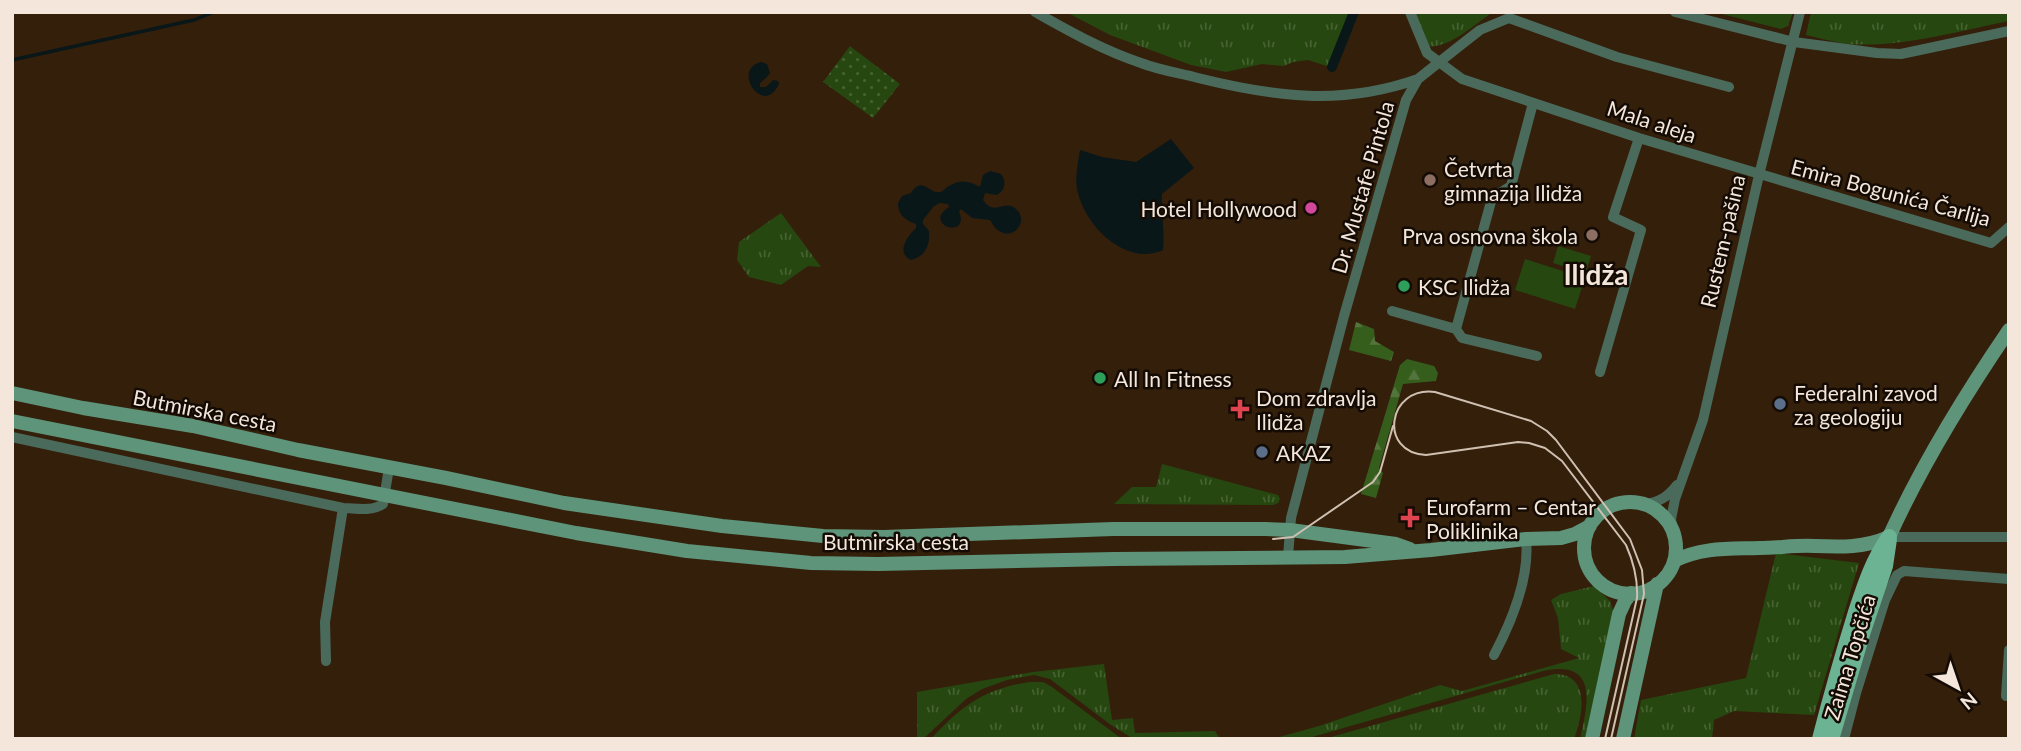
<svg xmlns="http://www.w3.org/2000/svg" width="2021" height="751" font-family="Lato,sans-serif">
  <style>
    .grass { fill: url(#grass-tufts) }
    .forest { fill: url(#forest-firs) }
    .park { fill: url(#park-dots) }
    .garden { fill: #26470f }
    .water { fill: #091719 }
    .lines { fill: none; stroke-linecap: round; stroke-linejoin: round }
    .stream { stroke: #091719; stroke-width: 3.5 }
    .canal { stroke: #091719; stroke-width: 10 }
    .street { stroke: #4a6b5b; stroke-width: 10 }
    .secondary { stroke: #5d947a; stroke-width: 14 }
    .primary { stroke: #6bb392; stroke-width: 16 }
    .tram { stroke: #cfc0b2; stroke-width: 2 }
    .education-dot { fill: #8d6e63; stroke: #140b04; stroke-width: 2.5 }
    .hotel-dot { fill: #d1479c; stroke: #140b04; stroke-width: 2.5 }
    .leisure-dot { fill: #2e9e5b; stroke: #140b04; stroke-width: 2.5 }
    .service-dot { fill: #5c6f8a; stroke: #140b04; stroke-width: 2.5 }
    .health-dot { fill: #e0444e; stroke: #140b04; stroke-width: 2.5 }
    .labels { text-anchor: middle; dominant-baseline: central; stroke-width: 5; stroke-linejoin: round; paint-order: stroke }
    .street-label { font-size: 21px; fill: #f4e6da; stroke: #140b04 }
    .poi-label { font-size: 21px; fill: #f4e6da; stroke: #140b04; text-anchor: start }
    .district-label { font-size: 28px; font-weight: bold; fill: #f4e6da; stroke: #140b04 }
  </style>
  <defs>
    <pattern id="grass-tufts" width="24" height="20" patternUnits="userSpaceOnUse" patternTransform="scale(1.75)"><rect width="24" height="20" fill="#26470f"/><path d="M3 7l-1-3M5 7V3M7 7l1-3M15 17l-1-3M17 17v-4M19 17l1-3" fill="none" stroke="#466231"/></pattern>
    <pattern id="forest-firs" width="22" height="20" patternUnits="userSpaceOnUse" patternTransform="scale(1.75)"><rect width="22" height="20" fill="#355d1c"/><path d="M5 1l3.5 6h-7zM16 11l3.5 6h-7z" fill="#53743c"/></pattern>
    <pattern id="park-dots" width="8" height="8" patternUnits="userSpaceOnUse" patternTransform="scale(1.75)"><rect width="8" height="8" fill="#26470f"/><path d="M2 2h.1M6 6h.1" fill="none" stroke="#466231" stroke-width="1.8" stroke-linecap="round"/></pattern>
  </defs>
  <rect width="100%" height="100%" fill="#341f0b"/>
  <path class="grass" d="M1066 12H1351L1330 67 1308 60 1293 62 1284 66 1262 64 1226 72 1191 65 1110 35Z
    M1412 12H1493C1476 23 1448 50 1427 46Z
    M1714 12H1793L1788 26 1781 29Z
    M1811 12H2009V21C1959 31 1899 48 1848 44 1834 42 1820 38 1806 35Z
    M781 213 821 267 808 266 781 285 749 277 737 260 739 242Z
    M1162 464 1278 495 1280 499 1278 503 1273 505 1114 504 1132 487H1156Z
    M1776 553 1859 563 1814 715 1734 711 1714 720 1712 739H1634L1641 700 1746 678Z
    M1594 586 1610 601 1614 613 1585 739H1580C1588 704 1599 659 1543 671L1305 739H1264L1279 737 1319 726 1440 685 1462 691 1579 658 1561 649 1558 618 1551 600 1561 594Z
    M1104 664 1112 720 1133 718 1135 733 1215 731 1220 739 1132 738 1111 725 1050 679 1034 675 1007 680 982 689 966 699 923 739H917V692L1033 672Z
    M1554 674C1591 674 1583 715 1574 739H1324Z
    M1029 682H1043L1052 687 1122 739H931C961 706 984 689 1029 682Z"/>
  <path class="forest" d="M1356 322 1374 329 1375 341 1394 352 1391 361 1349 350Z
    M1407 359 1434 366 1438 373 1436 381 1403 384 1379 468 1383 473 1376 498 1361 494 1400 365Z"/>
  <path class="park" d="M850 46 900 84 873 118 823 82Z"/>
  <path class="garden" d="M1558 246 1591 256 1586 273 1553 263Z
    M1525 259 1585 278 1575 309 1515 290Z"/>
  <path class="water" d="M761 62 767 64 770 73 766 78 760 83V87H766L773 80 778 81 779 84C763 118 731 69 761 62Z
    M1171 139 1194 168 1162 194C1161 213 1165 231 1163 250 1127 267 1086 227 1078 193 1074 179 1078 164 1080 150L1102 157 1136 162Z
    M990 171 1001 174C1007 182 1005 190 997 195L985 193 983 200C995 218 1005 197 1017 210 1028 221 1015 239 1001 232 995 230 993 224 990 220L972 218 961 209 959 211C971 241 921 225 949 207L948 204 939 203 933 207 923 220V224L929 231C930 245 926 256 911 260 895 252 908 236 916 228V224C905 220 898 215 898 203L902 196 911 193C922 175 929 194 940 192 943 192 946 187 949 186 961 179 969 181 980 187L983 175Z"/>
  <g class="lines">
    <path class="stream" d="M12 60 194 20 214 12"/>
    <path class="canal" d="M1332 67 1354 12"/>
    <path class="street" d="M1035 12C1069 31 1104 51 1141 63 1159 70 1179 73 1198 78 1275 97 1342 106 1418 79
      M1410 12 1427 53 1462 79 1639 138 1991 243 2009 227
      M1675 12 1794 42 1877 53 1901 54 2009 31
      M1392 311 1456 329 1462 338 1537 356
      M1456 329 1492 198 1511 186 1533 103
      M1600 372 1641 230 1613 217 1639 138
      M12 437 343 508C355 508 372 512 383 504L389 468
      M1645 504C1659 502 1668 497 1677 485
      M1673 531 1671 519 1675 499 1703 420 1759 175 1800 12
      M1889 537H2009
      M1288 557 1291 518 1344 316 1406 100 1418 79 1457 48 1480 30 1509 18 1617 57 1729 87
      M2009 650 2006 696H2009
      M1494 655C1512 621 1530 578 1526 539
      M326 661 325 622 343 508
      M1844 739 1856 693 1885 600 1897 575 1904 571 2009 579"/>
    <path class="secondary" d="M12 393 83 408 193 426 298 450 446 478 564 503 722 526 823 536 884 537 1113 529H1265L1290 530 1396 544 1410 549
      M12 421 576 533 687 551 811 563 878 564 1114 559 1345 557 1431 550 1526 539 1561 538 1575 534 1590 526
      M1584 548a46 46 0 1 1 92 0a46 46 0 1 1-92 0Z
      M1889 537C1922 464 1964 396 2009 330
      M1674 561C1702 547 1729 549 1759 548 1777 548 1796 545 1814 546 1841 547 1864 548 1889 537
      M1592 739 1619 614 1625 601 1631 593
      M1623 739 1657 584"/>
    <path class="primary" d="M1832 736 1863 631 1885 566 1889 539
      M1820 739C1831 696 1843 654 1856 612 1865 585 1873 560 1889 537"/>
    <path class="tram" d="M1273 539 1293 537 1373 482 1380 472 1393 426
      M1605 739 1637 598C1638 579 1634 563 1626 545L1562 461 1545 448 1529 443 1518 442 1426 455C1378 453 1387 386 1435 392L1531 421 1547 431 1556 440 1630 539 1642 570 1644 594 1611 739"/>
  </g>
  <g class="education-dot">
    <circle cx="1430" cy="180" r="7"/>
    <circle cx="1592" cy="235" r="7"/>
  </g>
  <circle class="hotel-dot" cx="1311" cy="208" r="7"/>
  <g class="leisure-dot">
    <circle cx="1404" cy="286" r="7"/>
    <circle cx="1100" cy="378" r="7"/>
  </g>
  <g class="service-dot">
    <circle cx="1780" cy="404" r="7"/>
    <circle cx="1262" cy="452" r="7"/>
  </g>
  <g class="health-dot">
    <path d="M1236.5 398.5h7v7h7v7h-7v7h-7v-7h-7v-7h7z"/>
    <path d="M1406.5 507.5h7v7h7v7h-7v7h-7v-7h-7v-7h7z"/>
  </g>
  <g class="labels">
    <g class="street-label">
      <text transform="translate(1652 121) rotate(18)">Mala aleja</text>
      <text transform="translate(1362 187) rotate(-74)">Dr. Mustafe Pintola</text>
      <text transform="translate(1891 192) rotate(15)">Emira Bogunića Čarlija</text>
      <text transform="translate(1722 241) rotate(-77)">Rustem-pašina</text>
      <text transform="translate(205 410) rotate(11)">Butmirska cesta</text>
      <text x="896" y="541">Butmirska cesta</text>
      <text transform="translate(1849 657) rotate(-73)">Zaima Topčića</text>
    </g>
    <g class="poi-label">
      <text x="1444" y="168">Četvrta<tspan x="1444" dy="24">gimnazija Ilidža</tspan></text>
      <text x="1297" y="208" text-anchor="end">Hotel Hollywood</text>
      <text x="1578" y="235" text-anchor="end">Prva osnovna škola</text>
      <text x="1418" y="286">KSC Ilidža</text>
      <text x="1114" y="378">All In Fitness</text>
      <text x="1794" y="392">Federalni zavod<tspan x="1794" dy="24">za geologiju</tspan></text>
      <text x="1256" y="397">Dom zdravlja<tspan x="1256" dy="24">Ilidža</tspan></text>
      <text x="1276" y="452">AKAZ</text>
      <text x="1426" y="506">Eurofarm – Centar<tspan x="1426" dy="24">Poliklinika</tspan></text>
    </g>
    <g class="district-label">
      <text x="1596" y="274">Ilidža</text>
    </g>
  </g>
  <rect width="2021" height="751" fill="none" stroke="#f4e6da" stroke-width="28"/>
  <g transform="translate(1958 688) rotate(140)" stroke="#140b04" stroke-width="5" paint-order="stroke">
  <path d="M0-5L12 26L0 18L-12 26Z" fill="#f4e6da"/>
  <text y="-10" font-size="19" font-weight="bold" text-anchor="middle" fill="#f4e6da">N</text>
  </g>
</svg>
